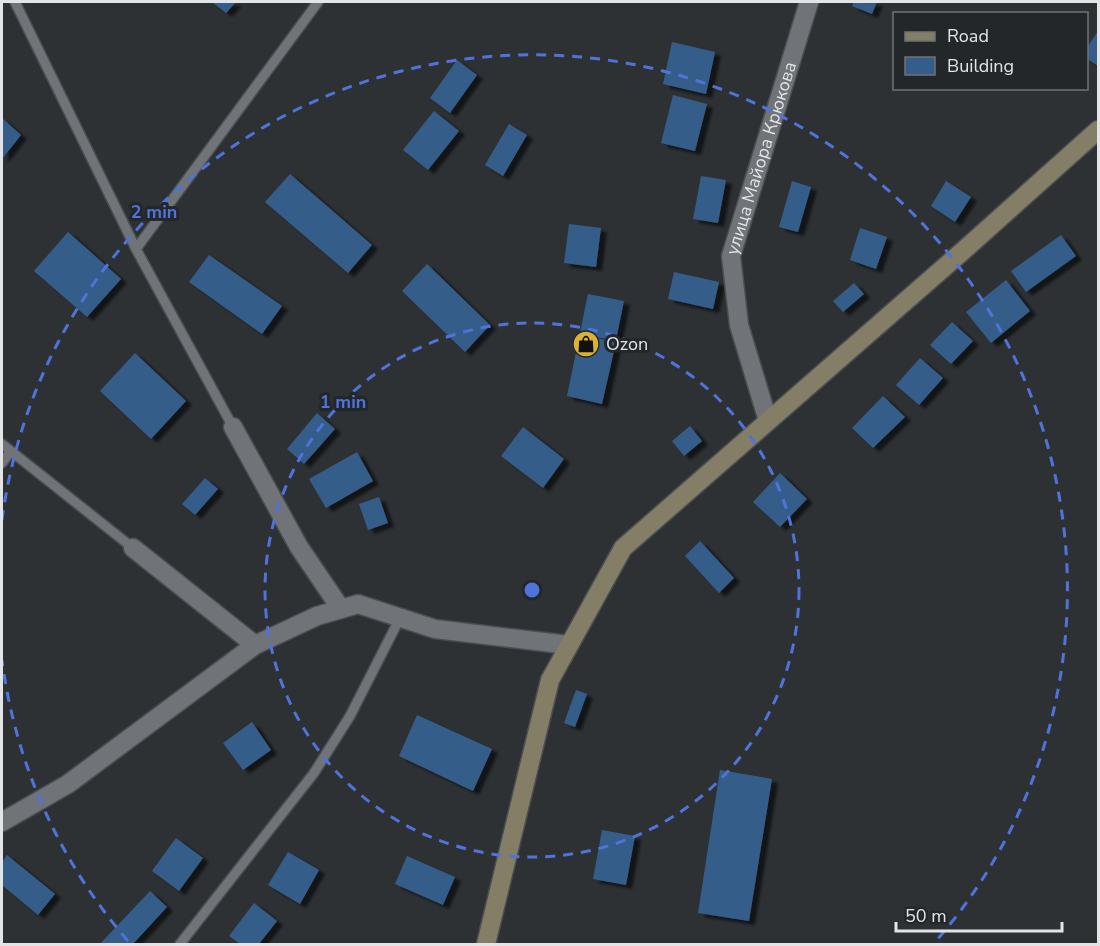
<svg xmlns="http://www.w3.org/2000/svg" width="1100" height="946" font-family="'Nunito Sans',sans-serif">
  <style>
    .building { fill: #365d8a; filter: url(#shadow) }
    .lines { fill: none; stroke-linecap: round; stroke-linejoin: round }
    .lane-casing { stroke: #4b4e51; stroke-width: 12 }
    .street-casing { stroke: #4b4e51; stroke-width: 21 }
    .secondary-casing { stroke: #4b4e51; stroke-width: 21 }
    .lane { stroke: #707377; stroke-width: 9 }
    .street { stroke: #707377; stroke-width: 18 }
    .secondary { stroke: #847e67; stroke-width: 18 }
    .ring { fill: none; stroke: #4e74dc; stroke-width: 3; stroke-dasharray: 10 8 }
    .labels { text-anchor: middle; dominant-baseline: central; stroke-width: 6; stroke-linejoin: round; paint-order: stroke }
    .street-label { font-size: 18px; fill: #e2e4e6; stroke: #24272a }
    .poi-label { font-size: 18px; fill: #e2e4e6; stroke: #24272a; text-anchor: start }
    .centre { fill: #4e74dc; stroke: #24272a; stroke-width: 3 }
    .ring-label { font-size: 18px; text-anchor: middle; font-weight: bold; fill: #4e74dc; stroke: #24272a; stroke-width: 6; stroke-linejoin: round; paint-order: stroke }
  </style>
  <defs>
    <filter id="shadow"><feDropShadow dx="6" dy="4" stdDeviation="1.5" flood-color="#0009"/></filter>
  </defs>
  <rect width="100%" height="100%" fill="#2e3134"/>
  <path class="building" d="M212 2H236L226 13Z
    M854 2H877L872 14 852 6Z
    M1098 31V66L1086 58V49Z
    M672 42 715 52 706 94 663 84Z
    M457 60 477 75 450 113 430 98Z
    M673 95 707 104 695 151 661 143Z
    M434 111 459 131 428 170 403 150Z
    M2 118 21 135 2 159Z
    M509 124 527 135 503 176 485 165Z
    M290 174 372 245 348 273 265 202Z
    M701 176 726 180 718 223 693 219Z
    M792 181 811 187 798 232 779 227Z
    M946 181 971 197 955 222 931 206Z
    M569 224 601 228 596 267 564 263Z
    M860 228 887 237 876 269 850 260Z
    M68 232 121 279 87 317 34 271Z
    M1061 235 1076 256 1026 292 1011 271Z
    M209 255 282 306 262 334 189 282Z
    M427 264 490 325 465 352 402 291Z
    M674 272 719 282 713 309 668 299Z
    M1006 280 1030 311 991 343 966 312Z
    M854 283 864 294 843 312 833 301Z
    M588 294 624 301 616 340 592 337 616 342 602 404 567 396Z
    M952 322 973 341 951 364 930 345Z
    M135 353 186 401 151 439 100 391Z
    M920 358 943 378 919 405 896 385Z
    M883 396 905 417 873 448 852 428Z
    M317 413 335 429 304 464 287 449Z
    M690 426 702 441 684 456 672 441Z
    M523 427 564 459 543 488 501 456Z
    M357 452 373 481 326 508 309 479Z
    M780 473 807 499 780 527 753 502Z
    M205 478 218 489 195 515 182 504Z
    M379 497 388 523 368 530 359 504Z
    M700 541 734 578 719 593 685 556Z
    M576 690 587 694 575 727 564 723Z
    M417 715 492 749 473 791 399 756Z
    M252 722 271 750 243 770 223 743Z
    M720 770 772 779 749 921 698 913Z
    M602 830 635 836 626 885 593 879Z
    M176 838 203 858 179 891 152 871Z
    M288 852 319 870 300 904 268 885Z
    M7 855 55 894 38 915 2 885V862Z
    M407 856 455 877 443 905 395 884Z
    M150 891 167 907 133 944H100Z
    M254 903 277 921 259 944H240L229 936Z"/>
  <g class="lines">
    <defs>
      <path id="lane" d="M15 2 136 249 233 427
        M136 249 318 2
        M2 444 133 548
        M2 463 11 451
        M180 944 314 773 350 716 400 618"/>
      <g id="street">
        <path id="s1" d="M768 421 739 325 731 256 809 2"/>
        <path d="M233 427 299 547 341 609"/>
        <path d="M133 548 255 645"/>
        <path d="M2 822 68 784 255 645 317 616 358 604 435 629 569 645"/>
      </g>
      <path id="secondary" d="M486 944 550 680 623 548 964 250 1098 130"/>
    </defs>
    <use href="#lane" class="lane-casing"/>
    <use href="#street" class="street-casing"/>
    <use href="#secondary" class="secondary-casing"/>
    <use href="#lane" class="lane"/>
    <use href="#street" class="street"/>
    <use href="#secondary" class="secondary"/>
  </g>
  <g class="ring">
    <circle cx="532" cy="590" r="267"/>
    <path d="M128 941A535 535 0 0 1 2 660M2 520A535 535 0 1 1 936 941"/>
  </g>
  <defs>
    <symbol id="shop-disc" viewBox="-11 -11 22 22"><circle r="9.5" fill="#dbb233" stroke="#24272a"/><path d="M-5-2.5h2.3a2.7 3.5 0 0 1 5.4 0H5L5.5 6h-11ZM-1.5-2.5h3a1.5 2.3 0 0 0-3 0Z" fill="#111"/></symbol>
  </defs>
  <g fill-rule="evenodd">
    <use href="#shop-disc" x="571" y="329" width="30" height="30"/>
  </g>
  <g class="labels">
    <g class="street-label">
      <text stroke="none"><textPath href="#s1" startOffset="272">улица Майора Крюкова</textPath></text>
    </g>
    <g class="poi-label">
      <text x="606" y="344">Ozon</text>
    </g>
  </g>
  <circle cx="532" cy="590" r="9" class="centre"/>
  <g class="ring-label">
    <text x="154" y="218">2 min</text>
    <text x="343" y="408">1 min</text>
  </g>
  <rect width="1100" height="946" fill="none" stroke="#e2e4e6" stroke-width="6"/>
  <rect x="893" y="12" width="195" height="78" fill="#24272a" stroke="#707375" stroke-width="1.5"/>
  <rect x="905" y="32" width="30" height="9" fill="#847e67" stroke="#707375" stroke-width="1.5"/>
  <text x="947" y="42" font-size="18" fill="#e2e4e6">Road</text>
  <rect x="905" y="57" width="30" height="18" fill="#365d8a" stroke="#707375" stroke-width="1.5"/>
  <text x="947" y="72" font-size="18" fill="#e2e4e6">Building</text>
  <path d="M896 922v9h166v-9" fill="none" stroke="#e2e4e6" stroke-width="3"/>
  <text x="905" y="922" font-size="18" fill="#e2e4e6" stroke="#24272a" stroke-width="4.5" paint-order="stroke">50 m</text>
</svg>
